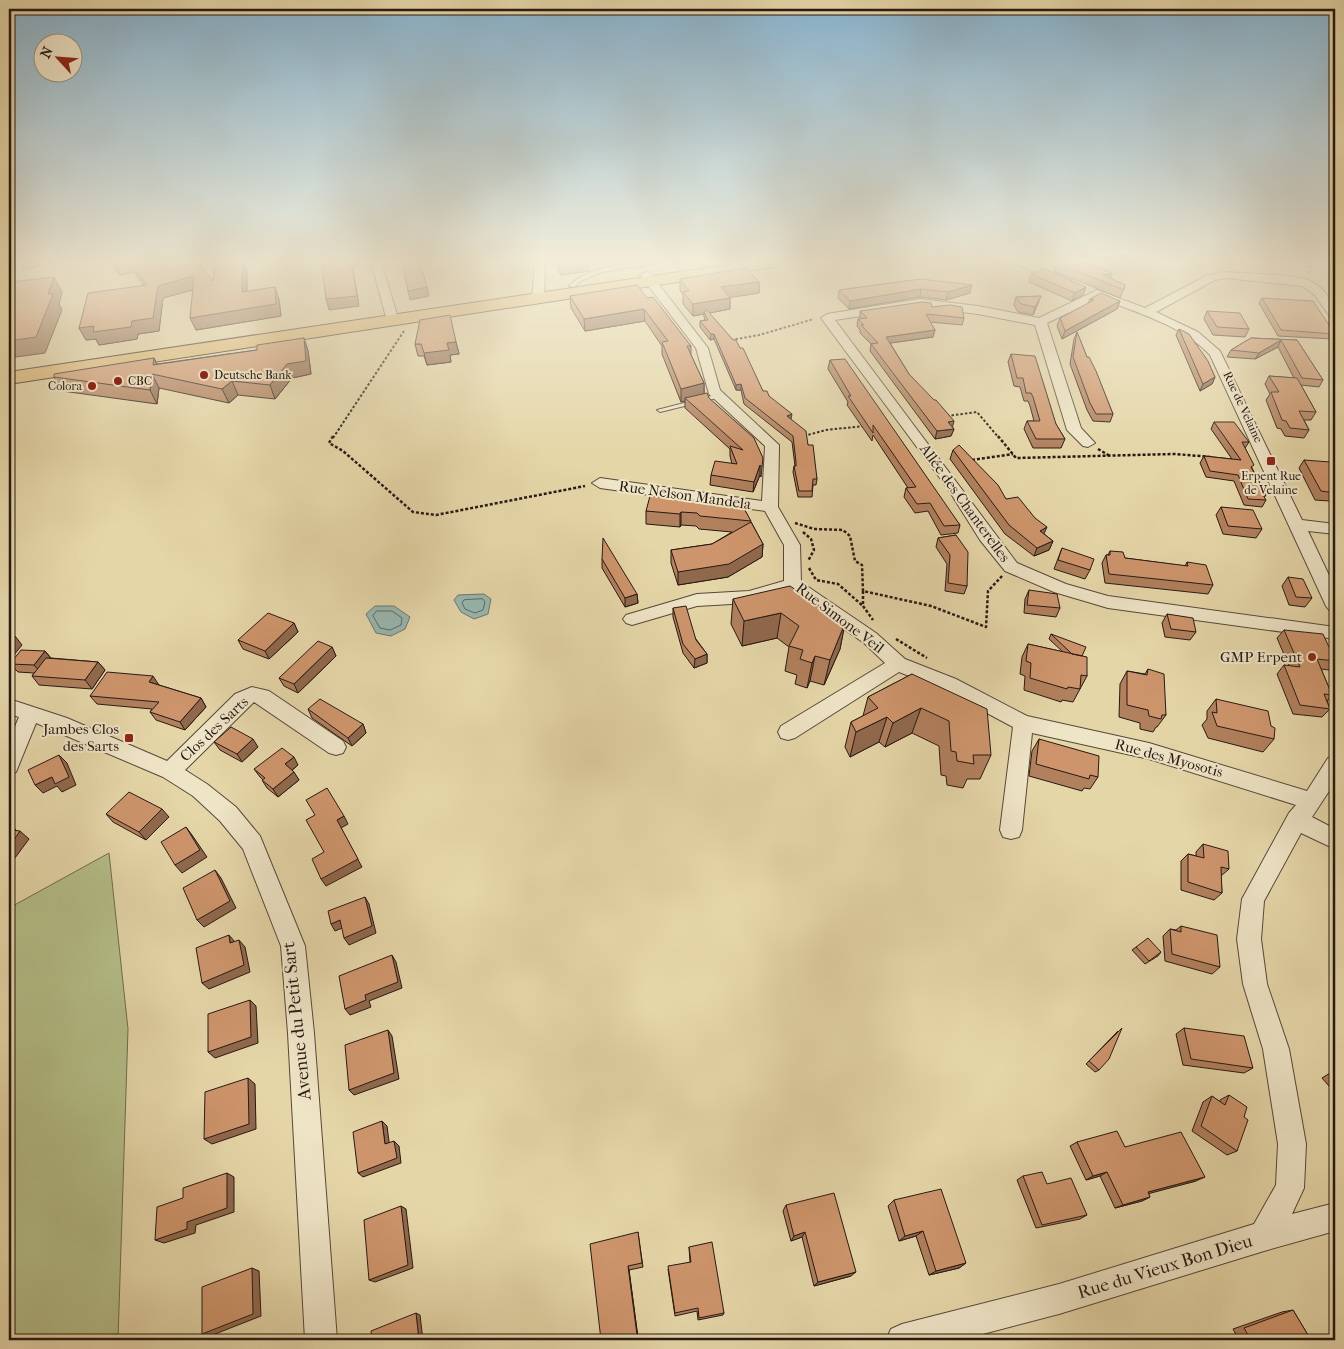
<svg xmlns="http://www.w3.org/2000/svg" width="1344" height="1349" font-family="'IM FELL French Canon',serif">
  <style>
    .green { fill: #b4be88; stroke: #6d6c4e }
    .water { fill: #98b7b0; stroke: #6a7872 }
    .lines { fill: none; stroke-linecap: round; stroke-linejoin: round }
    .shore { stroke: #5f6862; stroke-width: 1 }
    .service-casing { stroke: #56483a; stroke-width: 2 }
    .minor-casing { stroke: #56483a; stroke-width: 2 }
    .primary-casing { stroke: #261915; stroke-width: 2 }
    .path-far1 { stroke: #261915; stroke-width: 2; stroke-dasharray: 2.5 2; stroke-linecap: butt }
    .path { stroke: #261915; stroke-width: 2.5; stroke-dasharray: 3 2; stroke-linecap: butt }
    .service { fill: #eee4c6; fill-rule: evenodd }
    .minor { fill: #eee4c6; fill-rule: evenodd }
    .primary { fill: #e2bb74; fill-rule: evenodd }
    .wall { fill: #b1805d; stroke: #261915 }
    .shaded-wall { fill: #90684c; stroke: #261915 }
    .building { fill: #ce956c; stroke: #261915 }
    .poi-dot { fill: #8f2418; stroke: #eee4c6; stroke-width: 2 }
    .labels { text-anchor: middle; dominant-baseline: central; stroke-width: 4; stroke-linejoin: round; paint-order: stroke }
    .far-poi-label { font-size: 12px; fill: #261915; stroke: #eee4c6; text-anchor: start }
    .far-street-label { font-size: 12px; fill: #261915; stroke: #eee4c6 }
    .street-label { font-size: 15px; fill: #261915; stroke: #eee4c6 }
    .poi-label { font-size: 15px; fill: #261915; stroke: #eee4c6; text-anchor: end }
    .near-street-label { font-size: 18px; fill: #261915; stroke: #eee4c6 }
  </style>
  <rect width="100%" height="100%" fill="#e5d6a8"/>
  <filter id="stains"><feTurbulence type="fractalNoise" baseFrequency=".004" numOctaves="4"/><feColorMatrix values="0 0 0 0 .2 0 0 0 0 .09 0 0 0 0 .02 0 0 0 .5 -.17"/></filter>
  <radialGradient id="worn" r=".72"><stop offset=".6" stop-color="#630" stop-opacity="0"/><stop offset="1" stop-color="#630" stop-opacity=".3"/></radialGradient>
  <path class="green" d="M109 853 128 1029 118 1340H9V908Z"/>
  <path class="water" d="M484 594 491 599 488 614 474 619 461 612 454 600 458 595Z
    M375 606H394L410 617 405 629 391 636 376 633 366 614Z"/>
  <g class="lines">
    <path class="shore" d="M483 599 485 602 483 610 475 613 465 609 462 603 464 600Z
      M377 611H392L402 618 401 625 390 630 380 628 373 616Z"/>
    <defs>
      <path id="service" d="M648 262H662L602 272 581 281 574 287 569 286C589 266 621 265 648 262Z
        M696 262H702L708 266 703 267Z
        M719 394 721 395V397L660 412 657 410Z"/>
      <path id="minor" d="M9 262H17L9 266Z
        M371 262H381L399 321 397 324H389L387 321Z
        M535 262H545L544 299 538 302 532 299Z
        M1014 262H1028L1071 280 1065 283 1061 282 1015 264Z
        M646 272 650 273 708 348 720 390 779 445 778 507 800 545 801 582 876 633 905 659 956 679 1027 716 1149 743 1307 791 1328 758 1335 756V782L1312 817 1335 829V849L1301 833 1264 901 1261 939 1267 984 1289 1049 1306 1144 1304 1188 1292 1214 1335 1203V1231L1264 1251 1059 1314 960 1340H886L891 1329 902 1324 1059 1284 1254 1224 1276 1185 1278 1144 1263 1049 1243 984 1237 939 1242 899 1289 813 1296 805 1149 759 1032 733 1022 830 1019 837 1011 839 1003 837 1000 830 1013 727 942 689 899 672 795 738 788 740 781 738 778 732 781 726 885 663 864 643 789 591 749 603 697 606 632 625 626 623 623 619 626 615 697 594 749 591 784 581V545L765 511 600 488 592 483 600 478 762 501 765 446 709 394 696 348 640 275Z
        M1226 272C1247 274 1290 274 1308 280 1323 286 1336 303 1335 319L1331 318 1314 294 1302 286 1226 278 1215 280 1156 312 1198 332 1220 351 1302 520 1335 524V534L1308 531 1335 588V612L1329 610 1326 606 1210 355C1182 325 1137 313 1100 298L1047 323 1081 428 1095 443 1088 447 1083 446 1067 430 1035 325 978 314 920 307 835 320 1017 563 1066 584 1108 596 1335 627V639L1108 608 1054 592 1005 571 980 540 948 489 821 318 827 314 920 299 978 306 1039 318 1097 290 1145 308 1208 275Z
        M252 687 269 691 343 741 346 747 343 753 336 755 329 753 254 702 185 770 207 784 236 807 260 836 305 946 314 1033 337 1340H305L288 1033 281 946 243 849 220 821 193 796 163 777 36 723 16 772 9 774V741L19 717 9 714V699L67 718 167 761 235 694Z"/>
      <path id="primary" d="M746 262H784L776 267 9 384V372Z"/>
    </defs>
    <use href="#service" class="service-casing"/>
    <use href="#minor" class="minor-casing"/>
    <use href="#primary" class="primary-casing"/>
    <path class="path-far1" d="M1309 273 1311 262
      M731 340 759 335 814 319
      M947 416 977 412 999 438
      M804 436 826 430 864 426
      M333 438 404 331"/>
    <path class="path" d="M333 436 329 443 343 451 413 512 436 515 585 486
      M998 436 1016 458 1175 454 1211 457
      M1098 449 1110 456
      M972 460 1013 454
      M795 523 814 529 843 530 850 536 855 561 862 565 863 591 931 606 986 627 988 591 1002 576
      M803 532 811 539 814 550 808 561
      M809 568 816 580 838 584 863 606
      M863 591V606L873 620
      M896 639 927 658"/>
    <use href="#service" class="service"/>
    <use href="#minor" class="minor"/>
    <use href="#primary" class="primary"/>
  </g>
  <path class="wall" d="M107 262H176L179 267 213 281 215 262H244L247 272V291L279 299 281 316 196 330 193 290 163 298 159 331 138 334 137 339 99 345 96 339 86 340 79 328 144 286 134 272 120 275Z
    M553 262H588L589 271 561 275Z
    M1057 263 1112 273 1110 278 1125 285 1120 298 1054 271Z
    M1031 274 1086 287 1083 295 1072 301 1029 282Z
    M680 279 759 282V293L730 297V309L709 313 740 348 763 391 769 396 791 419 808 445 817 479 816 485H813L812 497H798L793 472 794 466H795L792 442 744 404 741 390H736L714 339 710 340 700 327V321L705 320 704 317V314L693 316 683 304V295L680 290Z
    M921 279 970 293 946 300 920 297 849 309 838 298 839 290Z
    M570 296 647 298 691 346V355L704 383V393L709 398 762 467 761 477 760 475 753 492 710 485 711 475 732 464 730 456V449L685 408V401L681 402 662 354V346L645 321 585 331 571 308Z
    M1041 296 1038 303 1033 315 1018 312 1014 305 1016 297Z
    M1262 298 1335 334 1332 339 1278 336 1259 303Z
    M1090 299 1120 301 1117 309 1062 339 1057 326 1060 318 1088 304Z
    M932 307 964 318 962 325 930 322 935 330 933 337 890 343 909 374 954 429 951 436 935 439 870 351 871 344 860 333V330L857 326 858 319H860V311Z
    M1207 311 1249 329 1245 337 1213 335 1204 319Z
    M1179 329 1215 377 1212 384 1200 391 1176 335Z
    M1077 332 1087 357 1113 414 1110 422 1093 421 1087 410 1070 364 1074 339Z
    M304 338 308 351 311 374 292 378 275 399 238 395 229 403 159 388 157 404 62 391 54 377 154 358 157 364 257 350Z
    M1251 338 1297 340 1323 380 1319 387 1301 385 1316 412 1311 420H1304L1309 430 1304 438 1285 436 1281 429 1277 428 1266 400 1270 394 1265 384 1269 376 1294 378 1278 347 1255 359 1227 357 1231 350Z
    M456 342 459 354 450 355 451 362 427 365 424 356H418L415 344Z
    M1011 354 1056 424 1065 439 1061 448H1033L1024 429 1027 421H1034L1030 406 1028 401H1024L1020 387 1014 386 1008 362Z
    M830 360 960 525 958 533 941 535 928 511 915 513 904 497 906 488H908L873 435 872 441 847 405 848 402 828 369Z
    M1214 422 1249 442 1245 448 1252 468 1266 495 1264 498 1266 500 1262 507 1244 505 1234 481 1206 477 1200 463 1204 456 1232 459 1211 429Z
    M953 450 1044 534 1053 541 1049 550 1034 556 1005 534 950 459Z
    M1304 460 1335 471V505L1330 501 1315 500 1299 468Z
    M742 505 763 544 762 557 728 577 678 585 671 563V550L712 544 732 532 699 529 696 526 681 525 680 527 646 524V511Z
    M1221 507 1262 529 1256 538 1223 534 1216 515Z
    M1335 532V549L1330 539Z
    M956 535 967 586 964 594 945 591 947 564 936 547 938 538Z
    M1062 548 1090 570 1085 579 1054 569Z
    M1110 551 1125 558 1185 566 1187 562 1213 585 1208 594 1105 583 1102 563 1106 555H1108Z
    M602 559 637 594 638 603 625 607 602 568Z
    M1288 577 1312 598 1305 607 1289 605 1282 586Z
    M1029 590 1060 608 1056 617 1024 613 1025 599Z
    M733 599 845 623 840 649 824 685 810 681 807 688 795 684 797 675 785 671 789 647 777 638 742 646 731 624Z
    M673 608 707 654V663L694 668 683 653 673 617Z
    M1167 614 1196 632 1190 640 1165 637 1162 623Z
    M294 623 298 632 269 659 243 649 238 640Z
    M1284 630 1335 660V662L1329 670 1321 669 1332 695 1327 701 1330 709 1322 717 1293 714 1277 674 1284 665 1289 666 1277 638Z
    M1051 634 1082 656 1087 676 1073 702 1062 700 1061 702 1024 690 1025 676 1020 674 1022 657 1028 644 1063 652 1049 639Z
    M332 647 336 656 298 693 284 686 279 678Z
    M45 651 51 658 98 662 105 670 92 689 39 685 32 676 34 673 18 672 10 664Z
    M1148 669 1166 715 1157 727H1156L1153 732 1140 729V723L1119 717 1120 684 1127 671 1145 674Z
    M912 674 991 755 980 779H967L963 788 947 785 946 776 941 775 939 746 912 733 885 747 879 742 850 757 845 747 851 722 863 716 868 697Z
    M159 685 201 698 206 707 185 730 156 720 150 712 152 709 97 704 90 696Z
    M1216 699 1274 739 1263 752 1208 738 1202 725 1207 719V711Z
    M308 709 363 724 366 733 352 746 312 718Z
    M1039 739 1098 777 1090 789 1084 788 1082 791 1029 776 1032 751Z
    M214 742 258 747 242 762 220 750Z
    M298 765 292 770 299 780 278 797 267 788 262 780H263L260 777 254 769Z
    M106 814 169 817 146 840 113 822Z
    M1203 844 1229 869 1221 876 1222 893 1214 900 1181 890V861L1188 854 1196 856V852Z
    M1181 926 1220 967 1212 974 1165 961 1163 936 1170 929 1176 930Z
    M1136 947 1161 952 1158 956 1145 964 1132 950Z
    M1184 1028 1253 1068 1244 1073 1183 1065 1176 1034Z
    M1118 1031 1099 1070 1095 1072 1086 1064Z
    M1335 1070V1093L1322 1078Z
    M1229 1095 1244 1117 1237 1151 1227 1155 1192 1131 1203 1102 1212 1096 1220 1102V1100Z
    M1077 1142 1125 1147 1196 1181 1148 1193 1150 1197 1142 1201 1115 1208 1100 1176 1086 1180 1070 1146Z
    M1023 1176 1047 1184 1087 1215 1080 1219 1036 1228 1017 1180Z
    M894 1200 966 1263 959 1268 929 1275 916 1236 899 1241 888 1206Z
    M786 1205 851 1276 814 1286 802 1237 791 1241 783 1211Z
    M638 1232 643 1267 629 1270 638 1338 627 1340H601Z
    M689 1247 724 1313 723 1315 698 1320 697 1311 675 1316 668 1269 690 1262Z
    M1293 1310 1311 1340H1239L1233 1329 1282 1312Z"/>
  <path class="shaded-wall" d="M20 262H55L24 270Z
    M122 262H129L134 272 120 275 114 263Z
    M243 262 247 272 246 304 242 292Z
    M351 262H357L358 267 353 268 359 306 329 310 326 299Z
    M559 262H588L589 271 561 275Z
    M1112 273 1109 280 1103 275Z
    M194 276 199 288 163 298 159 331 138 334 137 339 99 345 96 339 86 340 79 328 158 286Z
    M54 277 62 292 59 304 62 310 45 353 9 358V341L48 294Z
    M759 282V293L721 299V287Z
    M972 285 970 293 946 300 948 292Z
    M275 287 279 299 281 316 196 330 190 318Z
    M427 287 429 296 410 300 408 291Z
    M1086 287 1083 295 1072 301 1075 293Z
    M921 289 920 297 849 309 850 301Z
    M1041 296 1038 303 1033 315 1035 307Z
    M730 298V309L705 314 704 312V314L693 316V304Z
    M1120 301 1117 309 1062 339 1065 331Z
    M644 309 645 321 585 331 584 319Z
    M935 330 933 337 884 344 886 337Z
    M711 334H714V339L710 340Z
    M304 338 308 351 311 374 292 378 275 399 270 385Z
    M1281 340 1278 347 1255 359 1259 353Z
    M456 342 459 354 450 355 451 362 427 365 424 353 447 343Z
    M154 358 160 371 153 365Z
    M152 374 159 388 157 404 150 390Z
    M1215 377 1212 384 1200 391 1203 384Z
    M232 381 238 395 229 403 222 389Z
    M704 383V396L685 398V401L681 402V389Z
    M741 384V390H736V385Z
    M792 414 791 419 787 416Z
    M954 421 952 429 948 422Z
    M954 429 951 436 935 439 937 431Z
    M760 465V475L753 492 754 482Z
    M681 512V525L680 527V514Z
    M1047 527 1043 536 1040 531Z
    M1053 541 1049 550 1034 556 1037 548Z
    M763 544 762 557 728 577 678 585V572Z
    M637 594 638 603 625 607V598Z
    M781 613 777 638 742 646 744 621Z
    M294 623 298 632 269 659 265 651Z
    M845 623 840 649 824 685 830 660Z
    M15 636 22 645 9 661V644Z
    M332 647 336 656 298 693 294 684Z
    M45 651 52 660 41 673 34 665Z
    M707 654V663L694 668 695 659Z
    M815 656 810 681 807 688 812 663Z
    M98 662 105 670 92 689 85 680Z
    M153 676 159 685 149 682Z
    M201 698 206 707 185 730 180 722Z
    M921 708 912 733 885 747 893 723Z
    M887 717 879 742 850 757 856 732Z
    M363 724 366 733 352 746 348 738Z
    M253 739 258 747 242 762 237 754Z
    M59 755 67 763 76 785 62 792 57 786 43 793 35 785 52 777Z
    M294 757 298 765 290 772 285 764Z
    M294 772 299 780 278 797 273 789Z
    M162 809 169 817 146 840 139 832Z
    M344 816 348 824 341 828 362 867 326 886 321 879 337 820Z
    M186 827 192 835 207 857 182 873 175 865Z
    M14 828 19 833 20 831 29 839 12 862 9 860V847L12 830Z
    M215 870 221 878 236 908 204 927 197 920Z
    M365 897 369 904 376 933 349 945 344 938Z
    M340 920 345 927 335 931 331 924Z
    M229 935 235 942 230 943Z
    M239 940 245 947 250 972 209 989 202 983Z
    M392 955 396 962 402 988 369 1001 371 1007 350 1015 345 1009Z
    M250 1000 256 1006 258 1043 215 1058 208 1052Z
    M388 1030 392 1036 399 1079 354 1095 349 1090Z
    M248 1078 255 1084 256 1129 212 1144 204 1139Z
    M382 1121 387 1126 390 1149 385 1144Z
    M394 1141 399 1146 401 1163 363 1177 358 1173Z
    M1107 1172 1100 1176 1086 1180 1093 1176Z
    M227 1173 234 1177V1212L196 1225 195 1233 164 1243 155 1240 187 1222Z
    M1205 1177 1196 1181 1140 1196 1148 1192Z
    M1150 1197 1142 1201 1115 1208 1123 1205Z
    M401 1206 406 1209 413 1268 375 1282 369 1280Z
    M923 1231 916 1236 899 1241 905 1236Z
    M805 1232 802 1237 791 1241 794 1236Z
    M966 1263 959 1268 929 1275 936 1271Z
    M628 1266 629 1270 638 1338 637 1335Z
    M252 1268 259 1271 261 1316 210 1336 202 1334Z
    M856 1272 851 1276 814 1286 818 1282Z
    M416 1313 420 1315 423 1340H419Z"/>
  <path class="building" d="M130 262H176L179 267 197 262 213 281 215 262H243L242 292 275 287 276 304 190 318 194 276 158 286 153 318 132 321 131 327 93 332 94 326 79 328 88 293 147 285Z
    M324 262H351L357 296 326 299 322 267 325 266Z
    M402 262H420L427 287 408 291Z
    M1060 262H1087L1112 273 1103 275 1125 285 1124 290 1057 263Z
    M747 268 759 282 721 287 730 298 693 304 683 292 689 291 680 279Z
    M1043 269 1086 287 1075 293 1031 274Z
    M54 277 48 294H53L36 337 9 341V287L11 282Z
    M921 279 972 285 948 292 921 289 850 301 839 290Z
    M637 285 647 298 653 297 691 346H687L704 383 681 389 662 342 668 341 644 309 584 319 570 296Z
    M1101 293 1120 301 1065 331 1060 318 1094 300 1090 299Z
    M1041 296 1035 307 1021 304 1016 297Z
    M1262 298 1313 301 1335 334 1281 330Z
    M922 302 931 303 932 307 950 305 962 307 964 318 926 314 935 330 886 337 909 374 934 400H936L954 421 948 422 954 429 937 431 871 344 878 343 861 325H864L858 319 867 318 860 311Z
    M707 310 733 340H736L740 348H743L763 391H767L769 396 792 414 787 416 806 431 808 445H813L817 479H813L812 491H799L794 466H796V462L793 436 745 398 741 384 736 385 714 334H711L700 321 708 320 704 312Z
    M1207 311 1240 313 1249 329 1217 327Z
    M450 315 456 342 447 343 449 350 424 353 421 344H415L420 320Z
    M1179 329 1189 334 1208 361 1215 377 1203 384Z
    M1077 332 1087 357H1089L1096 371 1113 414H1096L1090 403 1073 357Z
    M304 338 306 361 287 364 270 385 232 381 222 389 152 374 150 390 54 377V374L154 358 153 365 257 350V345Z
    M1251 338 1297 340 1323 380 1302 378 1281 340 1259 353 1231 350Z
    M1011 354 1035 356 1056 424 1065 439H1036L1027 421H1040L1033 397 1031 393H1026L1023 378H1017Z
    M845 359 960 525 944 526 930 503 917 504 906 488 916 487 873 425V433L848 396H851L830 360Z
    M1269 376 1297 378 1316 412 1299 411 1309 430 1290 428 1286 421 1282 420 1271 392H1279Z
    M707 393 709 398 754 438 763 458 762 467 760 465 754 482 711 475 715 461 737 464 730 446 743 450 685 398Z
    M1214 422H1234L1249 442H1242L1254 465 1251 467 1266 495H1263L1266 500 1248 499 1238 475 1210 471 1204 456 1241 460Z
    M959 445 998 485 1006 499 1018 497 1035 518 1047 527 1040 531 1053 541 1037 548 1009 525 953 450Z
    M1304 460 1330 462 1335 471V493L1321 491Z
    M650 496 742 505 751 521 700 516 697 513 681 512 680 514 646 511Z
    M1221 507 1253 510 1262 529 1228 526Z
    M751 522 763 544 729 564 678 572 671 550 712 544Z
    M956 535 968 552 967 586 948 583 950 555 938 538Z
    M603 538 637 594 625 598 602 559Z
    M1062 548 1094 559 1090 570 1058 560Z
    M1110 551 1123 552 1125 558 1188 566 1187 562 1206 565 1213 585 1109 574 1106 555H1110Z
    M1288 577 1303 579 1312 598 1296 597Z
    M790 586 845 623 830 660 815 656 812 663 800 659 803 650 789 646 799 626 781 613 744 621 733 599Z
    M1029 590 1057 594 1060 608 1027 605Z
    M686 606 696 640 707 654 695 659 683 644 673 608Z
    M268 613 294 623 265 651 238 640Z
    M1167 614 1193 618 1196 632 1171 629Z
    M1284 630 1323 634 1335 660V661L1317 659 1332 695 1324 694 1330 709 1300 705 1284 665 1300 667Z
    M1051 634 1086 647 1082 656 1072 654Z
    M9 636H15L9 644Z
    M318 641 332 647 294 684 279 678Z
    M1028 644 1087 657V676L1081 675 1080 689 1068 687 1067 689 1030 678 1031 663 1026 661Z
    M21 650 45 651 34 665 10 664Z
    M46 658 98 662 85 680 32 676Z
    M1148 669 1164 674 1166 715H1162L1161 719 1149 716 1148 710 1127 705V671L1147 675Z
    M107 672 153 676 149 682 201 698 180 722 150 712 159 702 90 696Z
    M912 674 987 709 991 755H973L974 764 957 761 956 752 951 751 949 721 921 708 893 723 887 717 856 732 851 722 878 708 868 697Z
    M320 699 363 724 348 738 308 709Z
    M1216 699 1268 711 1271 726 1275 728 1274 739 1217 726 1212 712 1217 713Z
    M231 727 253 739 237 754 214 742Z
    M1039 739 1099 756 1098 777 1090 775 1089 779 1036 764Z
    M282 748 294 757 285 764 294 772 273 789 262 780 265 778 254 769Z
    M59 755 69 777 55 784 52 777 35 785 28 770Z
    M327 788 344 816 337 820 358 859 321 879 312 859 324 852 306 820 315 815 306 800Z
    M129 792 162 809 139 832 106 814Z
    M9 827 14 828 12 830 20 831 9 847Z
    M186 827 200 850 175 865 161 842Z
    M1203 844 1228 851 1229 869 1221 867 1222 893 1188 882V854L1204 858Z
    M215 870 230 901 197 920 183 888Z
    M365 897 372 926 344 938 340 920 331 924 328 911Z
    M1181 926 1217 935 1220 967 1172 954 1170 929 1181 932Z
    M229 935 230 943 239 940 244 965 202 983 196 948Z
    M1148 938 1161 952 1149 961 1136 947Z
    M392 955 398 982 365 995 366 1000 345 1009 339 976Z
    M250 1000 251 1037 208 1052V1014Z
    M1122 1028 1109 1059 1099 1070 1089 1061Z
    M1184 1028 1244 1036 1253 1068 1191 1059Z
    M388 1030 394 1073 349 1090 345 1045Z
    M1335 1071V1076L1332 1073Z
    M248 1078 249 1124 204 1139 205 1092Z
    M1229 1095 1247 1107 1244 1117 1248 1120 1237 1151 1201 1126 1212 1096 1225 1105Z
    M382 1121 385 1144 394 1141 397 1158 358 1173 353 1132Z
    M1117 1131 1125 1147 1181 1132 1205 1177 1148 1192 1150 1197 1123 1205 1107 1172 1093 1176 1077 1142Z
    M1042 1172 1047 1184 1071 1178 1087 1215 1042 1225 1023 1176Z
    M227 1173V1208L187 1222V1229L155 1240 157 1207 183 1198V1188Z
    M941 1189 966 1263 936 1271 923 1231 905 1236 894 1200Z
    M834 1193 856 1272 818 1282 805 1232 794 1236 786 1205Z
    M401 1206 408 1265 369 1280 364 1220Z
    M638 1232 642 1263 628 1266 637 1335 616 1340H601L590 1244Z
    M712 1242 724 1313 699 1318 698 1308 675 1313 668 1266 691 1262 689 1247Z
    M252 1268 253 1314 202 1334V1287Z
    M1293 1310 1311 1340H1251L1244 1328Z
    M416 1313 419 1340H372L371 1331Z"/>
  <linearGradient id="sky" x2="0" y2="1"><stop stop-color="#88b5d2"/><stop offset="0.58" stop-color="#f3edd8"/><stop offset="1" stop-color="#f3edd8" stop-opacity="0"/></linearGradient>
  <rect width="1344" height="451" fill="url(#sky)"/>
  <g class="poi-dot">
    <circle cx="204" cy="375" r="5"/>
    <circle cx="118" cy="381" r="5"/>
    <circle cx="92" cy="386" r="5"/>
    <rect x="1266" y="456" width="10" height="10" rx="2.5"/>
    <circle cx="1312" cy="657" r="5"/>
    <rect x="124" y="733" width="10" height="10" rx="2.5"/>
  </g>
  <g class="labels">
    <g class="far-poi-label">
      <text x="214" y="375">Deutsche Bank</text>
      <text x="128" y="381">CBC</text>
      <text x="82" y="386" text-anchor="end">Colora</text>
      <text x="1271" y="476" text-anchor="middle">Erpent Rue<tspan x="1271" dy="14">de Velaine</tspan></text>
    </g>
    <g class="far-street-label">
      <text transform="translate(1243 407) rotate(65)">Rue de Velaine</text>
    </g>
    <g class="street-label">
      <text transform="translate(685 495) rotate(8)">Rue Nelson Mandela</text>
      <text transform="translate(965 503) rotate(54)">Allée des Chanterelles</text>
      <text transform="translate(840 618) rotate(37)">Rue Simone Veil</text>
      <text transform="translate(214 729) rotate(-43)">Clos des Sarts</text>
      <text transform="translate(1169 758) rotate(15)">Rue des Myosotis</text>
    </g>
    <g class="poi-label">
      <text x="1302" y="657">GMP Erpent</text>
      <text x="119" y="729">Jambes Clos<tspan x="119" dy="17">des Sarts</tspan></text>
    </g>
    <g class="near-street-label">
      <text transform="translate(297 1021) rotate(-96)">Avenue du Petit Sart</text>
      <text transform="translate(1165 1267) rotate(-17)">Rue du Vieux Bon Dieu</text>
    </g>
  </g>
  <rect width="1344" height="1349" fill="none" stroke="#e5d6a8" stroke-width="30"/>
  <rect x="10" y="10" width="1324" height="1329" fill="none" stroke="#261915" stroke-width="2.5"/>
  <rect x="15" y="15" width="1314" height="1319" fill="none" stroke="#261915"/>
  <g transform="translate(58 58) rotate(296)"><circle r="24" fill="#eee4c6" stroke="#9e937f"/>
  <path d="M0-4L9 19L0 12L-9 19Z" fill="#8f2418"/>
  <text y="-8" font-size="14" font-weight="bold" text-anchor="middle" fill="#261915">N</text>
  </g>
  <rect width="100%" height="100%" filter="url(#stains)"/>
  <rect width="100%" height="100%" fill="url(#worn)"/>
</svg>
